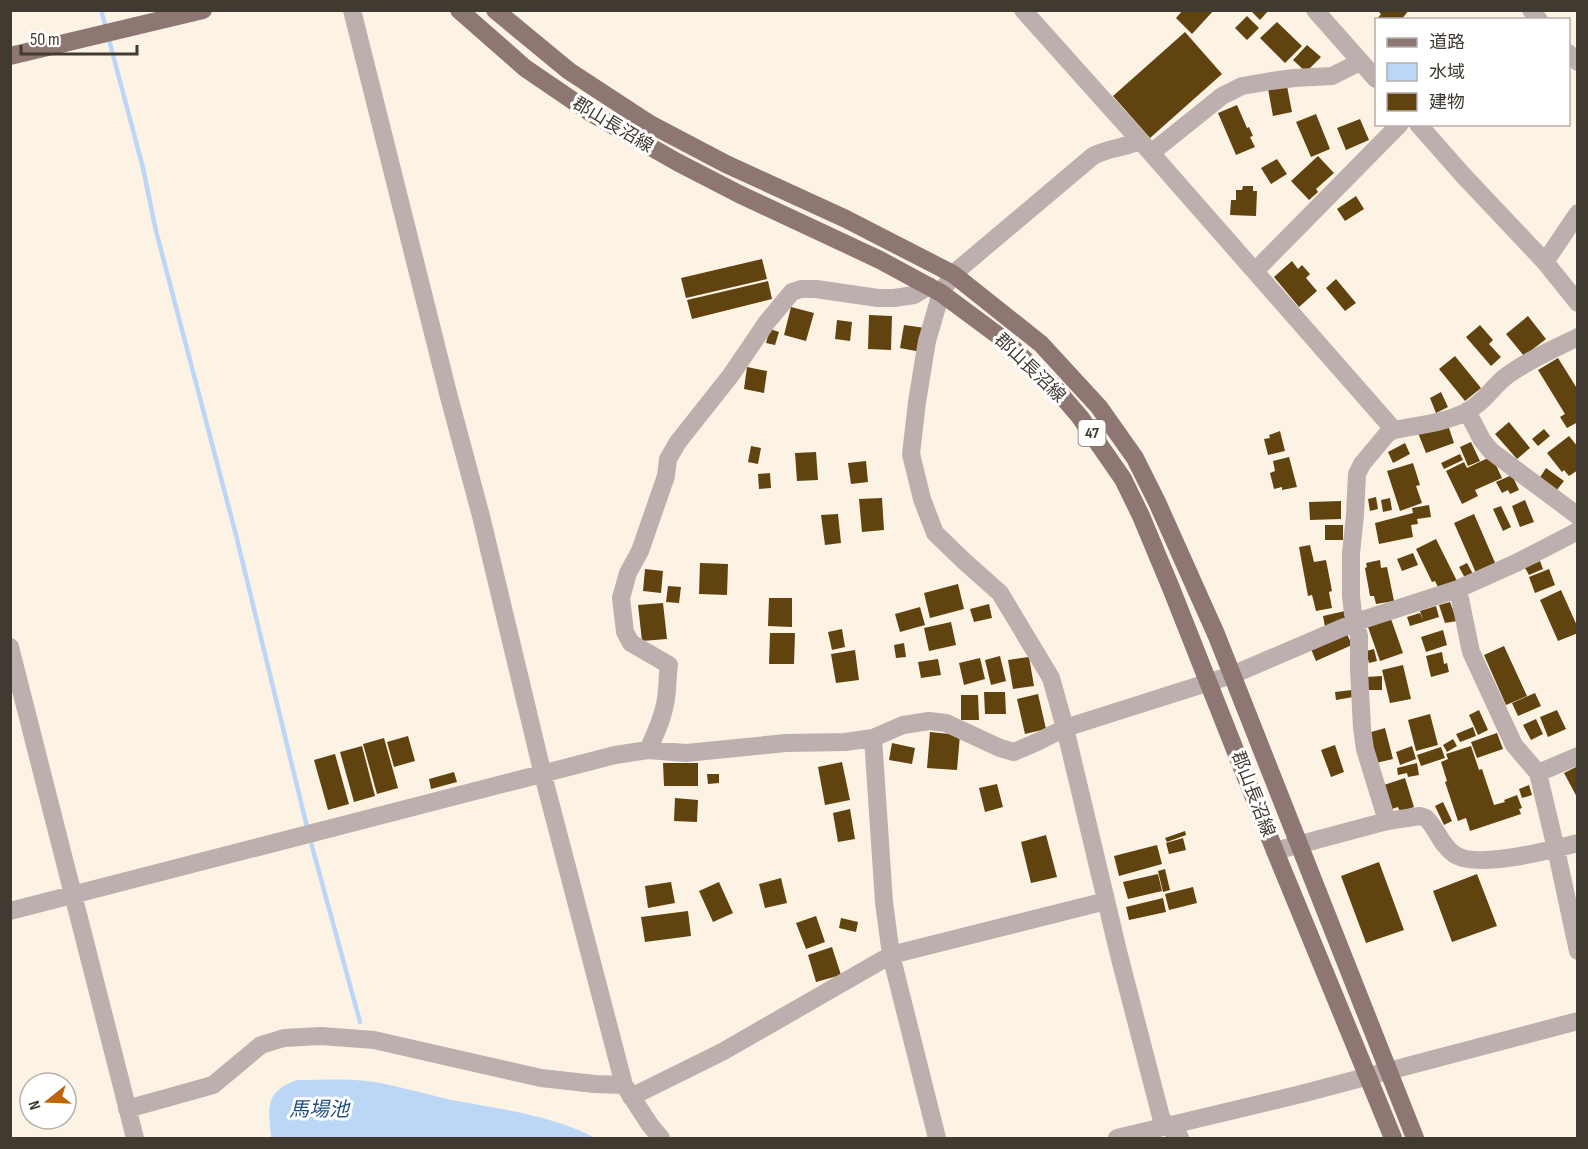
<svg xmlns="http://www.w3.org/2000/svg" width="1588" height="1149" font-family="'Sofia Sans Condensed','Noto Sans JP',sans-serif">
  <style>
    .water { fill: #bcd7f6 }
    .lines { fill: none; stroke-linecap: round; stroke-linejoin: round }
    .stream { stroke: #bcd7f6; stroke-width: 4.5 }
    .building { fill: #60430e }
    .minor { stroke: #bdafae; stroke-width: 18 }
    .major { stroke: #8e7673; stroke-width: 18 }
    .labels { text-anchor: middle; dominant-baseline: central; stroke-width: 6; stroke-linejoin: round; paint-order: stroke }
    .shield { fill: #fff; stroke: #7a756f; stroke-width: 1.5 }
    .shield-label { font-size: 16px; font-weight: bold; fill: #413a31 }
    .street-label { font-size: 18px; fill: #413a31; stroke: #fff }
    .water-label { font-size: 20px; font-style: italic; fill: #205080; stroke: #fff }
  </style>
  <rect width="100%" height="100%" fill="#fdf3e5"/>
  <path class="water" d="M297 1080C322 1080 349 1078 374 1082 404 1087 434 1097 463 1102 506 1110 558 1117 595 1138H271C269 1109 263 1092 297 1080Z"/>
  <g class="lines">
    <path class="stream" d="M101 10 106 28
      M108 36 143 168 156 231 236 535 308 831
      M310 839 360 1022"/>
  </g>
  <path class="building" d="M1183 10H1214L1192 34 1176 18Z
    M1250 10H1269L1260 20Z
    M1377 10H1409L1401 20H1376L1381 14Z
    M1247 16 1259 28 1247 40 1235 28Z
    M1277 22 1302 46 1285 63 1260 38Z
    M1185 32 1222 74 1150 138 1113 96Z
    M1307 45 1321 57 1306 72 1293 60Z
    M1287 86 1292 112 1273 116 1268 89Z
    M1237 105 1247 128 1249 127 1253 136 1250 137 1255 147 1236 155 1218 113Z
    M1316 114 1330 149 1311 157 1296 122Z
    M1360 119 1369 140 1346 150 1337 128Z
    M1318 156 1334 173 1316 189 1318 192 1309 200 1291 181Z
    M1277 159 1287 174 1271 184 1261 168Z
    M1243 186H1253V191H1257L1256 216 1230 215 1231 200H1236V190H1242Z
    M1356 196 1364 209 1345 221 1337 209Z
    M762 259 767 279 686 298 681 278Z
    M1292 261 1298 269 1302 265 1310 274 1306 278 1317 291 1299 307 1274 277Z
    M1336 279 1356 303 1345 311 1326 288Z
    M768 281 772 299 692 319 687 300Z
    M791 307 814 313 806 341 784 335Z
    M869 315 892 316 891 350 868 349Z
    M1528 316 1546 339 1524 356 1506 334Z
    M837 320 852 322 850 341 835 339Z
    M904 325 925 328 921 352 900 348Z
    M1480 325 1493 340 1489 344 1501 357 1491 366 1466 337Z
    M770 329 779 332 775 345 766 343Z
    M1455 356 1481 388 1465 401 1439 369Z
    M1558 358 1578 390V422L1567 428 1560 417 1565 414 1538 370Z
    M747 367 767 371 764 393 744 389Z
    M1441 392 1448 407 1436 413 1430 398Z
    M1509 422 1530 448 1517 459 1495 434Z
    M1448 425 1454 443 1426 453 1418 433Z
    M1544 429 1550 436 1538 446 1532 439Z
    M1280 431 1285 451 1268 455 1264 439 1270 438 1269 435Z
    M1569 436 1578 447V470L1569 476 1564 470 1562 472 1547 453Z
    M1471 442 1480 461 1468 466 1460 447Z
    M1405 443 1410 454 1393 463 1388 452Z
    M751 446 761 448 758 464 748 462Z
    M816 452 818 480 797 481 795 453Z
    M1460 454 1463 460 1444 469 1441 463Z
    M1289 457 1297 487 1282 490V487L1274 489 1270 473 1275 471 1273 461Z
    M1490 457 1494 461 1502 478 1475 490 1478 496 1462 504 1446 471 1464 462 1467 468Z
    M866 461 868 482 851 484 848 463Z
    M1413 463 1420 485 1416 486 1422 503 1400 511 1387 471Z
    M1546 468 1564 481 1556 491 1539 479Z
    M770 473 771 488 759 489 758 474Z
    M1512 475 1519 490 1510 494 1508 490 1502 493 1496 482Z
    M1376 497 1378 509 1370 511 1368 499Z
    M882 498 884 530 862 532 859 499Z
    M1390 498 1392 510 1383 512 1381 500Z
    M1525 500 1534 522 1520 527 1512 506Z
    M1341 501V519L1310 520 1309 502Z
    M1429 505 1431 517 1417 519 1418 524 1411 525 1413 537 1379 544 1375 523 1413 513 1412 508Z
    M1501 506 1511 527 1503 531 1493 509Z
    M838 514 841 543 825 545 821 515Z
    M1474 514 1496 565 1476 573 1454 523Z
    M1325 525H1343V540H1325Z
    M1436 539 1457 581 1439 589 1435 581 1432 582 1416 549Z
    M1310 545 1314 562 1326 560 1332 591 1329 592 1332 608 1316 611 1312 595 1308 596 1299 547Z
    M1413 553 1418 565 1402 571 1397 559Z
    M1380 560 1381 568 1387 567 1394 601 1376 604 1374 596H1370L1365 568 1367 567 1366 563Z
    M1540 561 1543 569 1529 575 1525 568Z
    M700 563 728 564 727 595 699 594Z
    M1467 563 1473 574 1465 578 1459 567Z
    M645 569 663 571 661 593 643 591Z
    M1549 569 1555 585 1535 593 1529 577Z
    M958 584 964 609 930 618 924 593Z
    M668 586 681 587 679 603 666 602Z
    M1561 590 1578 628V633L1558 641 1540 600Z
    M769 598H792V627L768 626Z
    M1450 602 1457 621 1445 623 1439 605Z
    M663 603 667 639 642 641 638 605Z
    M989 604 992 618 974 622 970 609Z
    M1436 606 1439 617 1410 626 1407 617 1420 613 1423 620 1420 611Z
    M920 607 925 625 900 632 895 614Z
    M1345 611 1348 621 1339 623 1337 616 1339 624 1325 627 1323 616Z
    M1391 619 1403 653 1380 661 1368 627Z
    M951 622 956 645 929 651 924 628Z
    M842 629 845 647 832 650 828 632Z
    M1443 630 1447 645 1426 652 1421 637Z
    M770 633H795L794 664H769Z
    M1347 634 1352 645 1316 661 1311 649Z
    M904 643 906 657 896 658 894 645Z
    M1504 646 1527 696 1506 705 1484 655Z
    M1374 649 1377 661 1369 663 1366 651Z
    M855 650 859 680 836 683 831 654Z
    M1442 652 1444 664 1447 663 1449 672 1431 677 1426 656Z
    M1000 656 1006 681 991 685 985 660Z
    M1029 657 1034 686 1013 689 1008 660Z
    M980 658 985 679 964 685 959 663Z
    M938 659 941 675 921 678 918 662Z
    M1403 665 1411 699 1390 703 1382 670Z
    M1382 676V690H1367L1366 677Z
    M1352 690 1353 697 1336 700 1335 692Z
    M984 692H1005L1006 714H985Z
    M1535 693 1541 706 1518 716 1512 703Z
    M1038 694 1046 729 1025 734 1017 699Z
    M961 695H978L979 720H961Z
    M1479 710 1488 730 1478 735 1469 715Z
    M1557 710 1566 729 1548 737 1540 717Z
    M1430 714 1438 745 1416 751 1408 720Z
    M1536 719 1543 734 1531 740 1523 725Z
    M1473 727 1476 736 1460 742 1456 734Z
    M1385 728 1393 759 1376 763 1368 733Z
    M930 732 960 735 957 770 927 768Z
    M1497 733 1503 749 1477 758 1471 742Z
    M408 736 415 761 394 767 387 742Z
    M384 738 398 788 377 794 363 744Z
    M1453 739 1457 746 1447 752 1443 745Z
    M892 743 915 748 912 764 889 760Z
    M1335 745 1344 772 1331 777 1321 750Z
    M362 746 375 796 354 802 340 752Z
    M1412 746 1416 759 1400 765 1396 752Z
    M1471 746 1479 770 1482 769 1494 805 1505 802 1504 800 1517 795 1522 808 1519 809 1521 814 1470 831 1466 818 1458 821 1445 782 1447 781 1441 762 1448 759 1446 754Z
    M1441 747 1445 758 1421 766 1417 755Z
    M335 754 349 804 328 810 314 760Z
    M842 762 850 800 825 805 818 767Z
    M663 763H698V786H664Z
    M1417 763 1419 775 1408 777 1407 773 1398 775 1397 768Z
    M1578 766V799L1564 773Z
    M454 772 457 782 431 789 429 779Z
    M707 774H719V783L708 784Z
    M1405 778 1414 807 1400 812 1398 807 1392 809 1384 785Z
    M997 784 1003 807 985 812 979 788Z
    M1529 785 1532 795 1522 798 1519 789Z
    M675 798 698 800 697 822 674 821Z
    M1443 802 1452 821 1444 825 1435 806Z
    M850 809 855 839 838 842 833 813Z
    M1185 831 1186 835 1167 842 1165 838Z
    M1046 835 1057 877 1031 883 1021 842Z
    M1183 838 1186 850 1169 854 1166 843Z
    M1157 845 1162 864 1119 876 1114 856Z
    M1379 862 1404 930 1366 943 1341 876Z
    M1165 869 1170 890 1163 892 1158 871Z
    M1158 874 1162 891 1128 899 1123 882Z
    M1477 874 1497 926 1452 942 1433 891Z
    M781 878 787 903 765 908 759 884Z
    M671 882 675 903 648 908 645 886Z
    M719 882 733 913 713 922 699 891Z
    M1193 887 1197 903 1169 910 1165 894Z
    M1163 898 1166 912 1129 920 1126 907Z
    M688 911 691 936 645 942 641 917Z
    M816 916 825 942 806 949 796 923Z
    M841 918 858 922 856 932 839 928Z
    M832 947 841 975 816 982 808 955Z"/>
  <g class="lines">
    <path class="minor" d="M352 10 449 397 481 516 543 775 624 1085 650 1125 661 1138
      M1023 10 1151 153 1394 430
      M1315 10 1376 79
      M1531 10 1539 20
      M1568 53 1578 62
      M1418 124 1462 174 1545 262 1578 303
      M1139 141C1124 148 1108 148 1093 156L953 274 941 293 927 341 917 402 911 454 922 499 935 533 965 562 1000 593 1051 678 1065 728 1119 955 1161 1117 1167 1127 1177 1133 1180 1138
      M1151 153 1222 96 1242 86 1271 81 1294 78 1332 76 1360 62
      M1545 262 1578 213
      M1255 271 1400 124
      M1578 337C1556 348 1522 363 1504 378 1491 389 1482 404 1466 412 1444 423 1418 425 1394 430L1387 434 1362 464 1357 474 1355 515 1351 553V596L1353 614 1359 636V670L1362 728 1365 749 1387 821 1420 816 1426 818C1437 829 1441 845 1454 854 1476 870 1551 850 1578 843
      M1467 411 1482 440 1491 451 1578 516
      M1458 589 1471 652 1514 745 1538 773 1556 849 1578 951
      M10 647 135 1138
      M873 738 884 902 891 955 937 1138
      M648 750C655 735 662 720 665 704 668 692 667 678 669 665L631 643 625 632 621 598 628 573 640 551 666 476 668 459 678 442 731 375 767 322 792 292 801 289H816L878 298H894L914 295 929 286
      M1538 773 1578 756
      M1275 851 1387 821
      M10 911 615 755 648 750 686 753 786 743 845 742 873 738 903 725 929 721 946 723 1000 748 1014 752 1035 743 1065 728 1232 675 1356 622 1458 589 1516 563 1578 531
      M631 1097 722 1052 891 955 1106 901
      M127 1109 213 1085 261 1045 284 1038 321 1036 374 1040 541 1078 595 1084 624 1085
      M1117 1138 1301 1094 1578 1021"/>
    <path class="major" d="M459 10 525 68 591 113 677 162 739 194 880 260 941 293 1003 339 1056 389 1080 417 1123 479 1141 516 1171 588 1275 851 1393 1138
      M495 10 569 71 650 124 726 164 846 219 953 274 1041 344 1099 407 1135 458 1157 502 1216 634 1415 1138
      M10 56 203 10"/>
  </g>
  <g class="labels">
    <rect class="shield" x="1078.5" y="420" width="27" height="26" rx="4.5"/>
    <g class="shield-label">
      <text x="1092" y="433">47</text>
    </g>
    <g class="street-label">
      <text transform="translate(613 125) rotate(31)">郡山長沼線</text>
      <text transform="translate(1030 368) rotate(44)">郡山長沼線</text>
      <text transform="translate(1253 794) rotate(69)">郡山長沼線</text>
    </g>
    <g class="water-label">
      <text x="319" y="1110">馬場池</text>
    </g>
  </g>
  <rect width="1588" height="1149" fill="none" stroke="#413a31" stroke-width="24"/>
  <rect x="1375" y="18" width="195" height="108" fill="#ffffff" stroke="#b3b0ad" stroke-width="1.5"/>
  <rect x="1387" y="38" width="30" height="9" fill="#8e7673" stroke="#b3b0ad" stroke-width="1.5"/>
  <text x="1429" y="48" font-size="18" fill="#413a31">道路</text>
  <rect x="1387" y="63" width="30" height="18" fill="#bcd7f6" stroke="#b3b0ad" stroke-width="1.5"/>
  <text x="1429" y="78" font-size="18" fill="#413a31">水域</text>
  <rect x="1387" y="93" width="30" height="18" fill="#60430e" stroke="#b3b0ad" stroke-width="1.5"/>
  <text x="1429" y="108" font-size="18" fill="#413a31">建物</text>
  <g transform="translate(48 1101) rotate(252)"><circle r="28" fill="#ffffff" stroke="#b3b0ad" stroke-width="1.5"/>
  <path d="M0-4.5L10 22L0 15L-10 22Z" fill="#be6506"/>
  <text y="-9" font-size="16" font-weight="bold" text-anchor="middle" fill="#413a31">N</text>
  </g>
  <path d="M21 45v9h116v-9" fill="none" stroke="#413a31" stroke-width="3"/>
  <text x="30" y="45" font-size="18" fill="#413a31" stroke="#ffffff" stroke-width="4.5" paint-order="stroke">50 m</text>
</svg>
